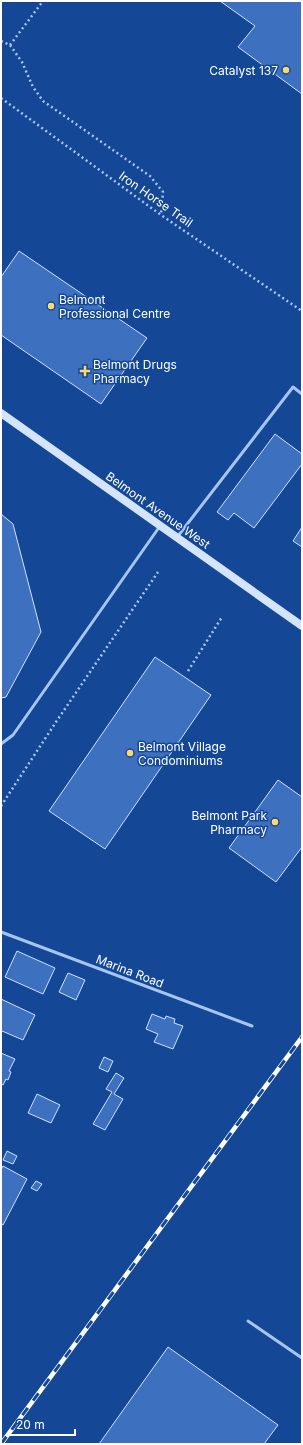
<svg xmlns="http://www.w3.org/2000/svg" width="303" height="1445" font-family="Inter,sans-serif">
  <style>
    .building { fill: #3d71bf; stroke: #cde1fd }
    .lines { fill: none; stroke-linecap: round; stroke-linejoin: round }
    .path { stroke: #a5c5f3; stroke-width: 2.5; stroke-dasharray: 2 3; stroke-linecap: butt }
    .lane { stroke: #a5c5f3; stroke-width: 3 }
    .secondary { stroke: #d4e4fc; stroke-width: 8 }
    .rail-casing { stroke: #fff; stroke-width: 4.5 }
    .rail { stroke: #144897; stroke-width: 3; stroke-dasharray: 9; stroke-linecap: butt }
    .poi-dot { fill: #ffd967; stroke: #144897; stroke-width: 1.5 }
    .labels { text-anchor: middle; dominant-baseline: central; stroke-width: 3; stroke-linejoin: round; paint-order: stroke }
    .poi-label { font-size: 12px; fill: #fff; stroke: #144897; text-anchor: start }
    .street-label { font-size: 12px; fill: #fff; stroke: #144897 }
  </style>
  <rect width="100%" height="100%" fill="#144897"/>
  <path class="building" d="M220 1H302V94L238 47 255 26Z
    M19 251 147 338 101 404 1 335V277Z
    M275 434 302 454V464L254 528 234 513 228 520 217 512Z
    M1 514 13 524 41 632 6 697 1 698Z
    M302 527V547L293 541Z
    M155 657 211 695 105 849 49 811Z
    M278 780 302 797V847L276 882 229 848Z
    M17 951 55 968 43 994 5 977Z
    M68 973 85 980 76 1000 59 992Z
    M1 999 35 1015 23 1040 2 1031 1 1034Z
    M152 1014 165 1019 166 1016 175 1019 174 1023 183 1026 173 1049 154 1042 158 1034 146 1029Z
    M1 1053 15 1059 9 1071 11 1072 8 1080 6 1079 3 1085 1 1084Z
    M104 1057 113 1061 108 1072 99 1068Z
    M116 1073 124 1078 114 1094 123 1099 105 1130 93 1124 112 1092 106 1089Z
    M37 1094 60 1105 51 1123 28 1113Z
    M7 1151 17 1156 13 1164 3 1160Z
    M3 1166 27 1179 3 1225 1 1224V1170Z
    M36 1181 42 1184 37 1191 31 1188Z
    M168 1347 278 1425 264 1444H99Z"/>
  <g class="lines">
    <path class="path" d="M1 41 10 45 22 62 33 87 43 101 150 176 163 192 161 215
      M10 45 43 1
      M1 98 161 215 302 311
      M188 671 222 617
      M1 806 56 722 158 572"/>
    <path class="lane" d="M178 536 293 387 302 394
      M1 744 13 735 160 526
      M1 932 252 1026
      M248 1321 302 1358"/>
    <path class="secondary" d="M1 413 302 626"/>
    <defs>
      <path id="rail" d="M1 1444 302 1037"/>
    </defs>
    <use href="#rail" class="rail-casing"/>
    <use href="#rail" class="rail"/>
  </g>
  <g class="poi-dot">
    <circle cx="286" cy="70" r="4"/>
    <circle cx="51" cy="306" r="4"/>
    <path d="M83 365h4v4h4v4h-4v4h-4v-4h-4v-4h4z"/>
    <circle cx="130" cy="753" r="4"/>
    <circle cx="275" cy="822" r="4"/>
  </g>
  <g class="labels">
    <g class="poi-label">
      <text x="278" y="70" text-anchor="end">Catalyst 137</text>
      <text x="59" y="299">Belmont<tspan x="59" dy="14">Professional Centre</tspan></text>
      <text x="93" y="364">Belmont Drugs<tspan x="93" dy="14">Pharmacy</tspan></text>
      <text x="138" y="746">Belmont Village<tspan x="138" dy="14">Condominiums</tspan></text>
      <text x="267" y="815" text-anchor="end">Belmont Park<tspan x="267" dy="14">Pharmacy</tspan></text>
    </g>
    <g class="street-label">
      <text transform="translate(156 199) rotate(35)">Iron Horse Trail</text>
      <text transform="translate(158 510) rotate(35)">Belmont Avenue West</text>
      <text transform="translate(130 971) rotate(21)">Marina Road</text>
    </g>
  </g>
  <rect width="303" height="1445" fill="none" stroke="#ffffff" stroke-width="4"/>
  <path d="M10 1429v6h65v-6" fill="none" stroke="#ffffff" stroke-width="2"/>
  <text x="16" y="1429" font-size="12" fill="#ffffff" stroke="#144897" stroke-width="3" paint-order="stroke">20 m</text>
</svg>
